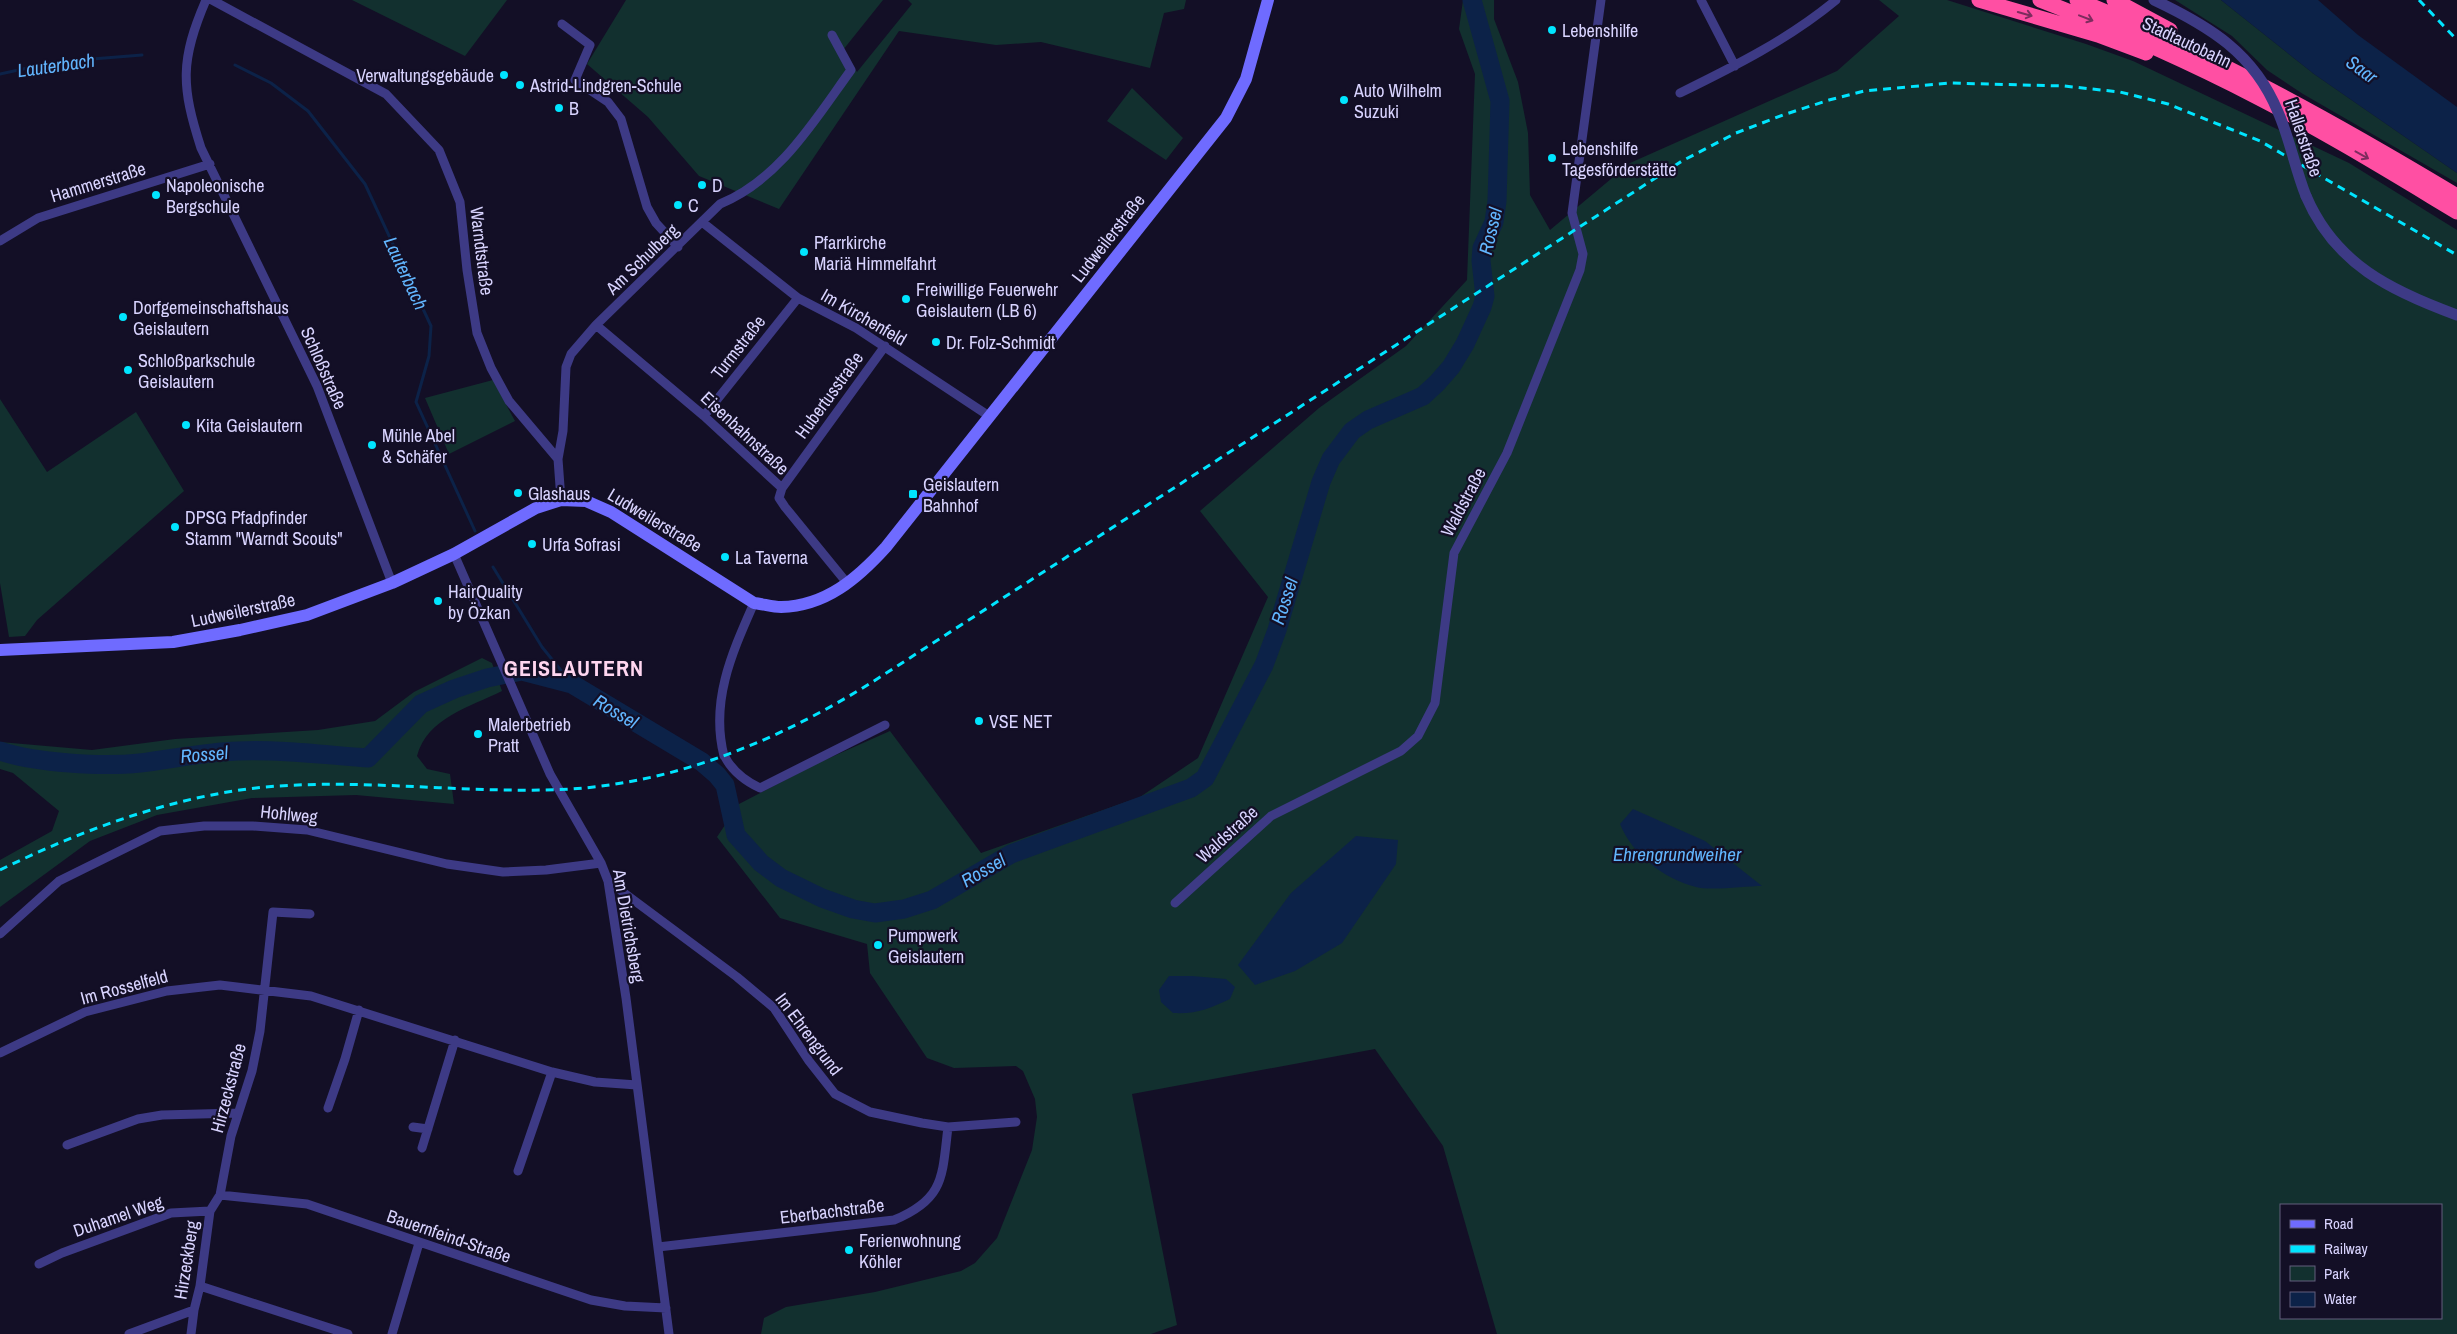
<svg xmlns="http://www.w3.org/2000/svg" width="2457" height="1334" font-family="'Archivo Narrow',sans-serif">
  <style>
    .green { fill: #12302f; fill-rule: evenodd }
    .water { fill: #0c2248 }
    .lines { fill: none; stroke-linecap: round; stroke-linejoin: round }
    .stream { stroke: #0c2248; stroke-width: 3 }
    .river { stroke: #0c2248; stroke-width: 19 }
    .minor { stroke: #3d3a85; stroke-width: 9 }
    .tertiary { stroke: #3d3a85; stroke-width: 11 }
    .secondary { stroke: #6f6bff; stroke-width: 12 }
    .motorway { stroke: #ff4fa3; stroke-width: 15 }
    .rail { stroke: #00e5ff; stroke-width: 3; stroke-dasharray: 8 6; stroke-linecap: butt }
    .tertiary-bridge { stroke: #3d3a85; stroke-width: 11 }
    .oneway { stroke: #7d2c5e }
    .poi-dot { fill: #00e5ff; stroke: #130f26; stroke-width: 2 }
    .labels { text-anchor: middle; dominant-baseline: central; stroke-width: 4.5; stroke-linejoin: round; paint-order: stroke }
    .poi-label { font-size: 18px; fill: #d9d4ff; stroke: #130f26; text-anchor: start }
    .street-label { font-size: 18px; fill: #d9d4ff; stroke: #130f26 }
    .water-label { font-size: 19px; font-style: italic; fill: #62b6ff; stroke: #130f26 }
    .district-label { font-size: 22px; font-weight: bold; letter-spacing: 1px; fill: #ffd6f0; stroke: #130f26 }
  </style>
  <rect width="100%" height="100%" fill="#130f26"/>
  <path class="green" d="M352 0H507L465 56Z
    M626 0H883L843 50 857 72 912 4 908 0H1186L1184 9 1164 13 1150 68 1041 42 996 45 899 31 779 209 699 176 648 117 587 64Z
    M1463 0H1494V19L1518 82 1528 133 1530 195 1550 230 1630 163 1837 71 1899 16 1879 0H1947L2086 44 2133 61 2349 163 2457 230V1334H1497L1443 1146 1375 1049 1132 1094 1177 1325 1151 1334H761L764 1318 786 1307 875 1292 961 1271 975 1263 997 1238 1032 1150 1037 1117 1035 1099 1023 1071 1016 1066 954 1068 927 1058 870 973 867 944 780 918 717 837 739 804 818 763 890 731 981 853 1140 797 1198 758 1268 597 1200 511 1319 408 1406 346 1467 280 1475 74 1459 29ZM2281 1205H2441V1318H2281Z
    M2175 0H2221L2314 74 2457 173V183L2303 94 2267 70 2232 36Z
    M1132 88 1183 138 1166 160 1107 121Z
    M493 380 515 421 449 454 425 398Z
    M0 399 47 472 136 412 184 491 37 620 25 636 9 637 0 583Z
    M482 658 492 663 502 691C470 707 427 718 417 756L427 769 450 774 454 804 356 795 252 798 157 815 90 841 0 907V860L52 831 59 811 13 773 0 769V742L92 750 175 739 318 730 375 721 414 692Z"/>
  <path class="water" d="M2221 0H2318L2358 35 2457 107V173L2314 74Z
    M1633 809 1705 841 1762 886C1746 886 1710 891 1696 887 1664 879 1632 854 1620 824Z
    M1356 836 1398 840 1396 864 1342 943 1295 971 1255 985 1238 965 1291 893Z
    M1169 976H1192L1226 979 1235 987 1230 999C1208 1009 1198 1014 1173 1013L1161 1002 1159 990Z"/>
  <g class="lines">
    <path class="stream" d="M235 65 271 83 308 111 365 184 431 326 429 356 416 402 475 531
      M0 74 55 62 142 55
      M493 567 542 647 572 684"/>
    <path class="river" d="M0 751C35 763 103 767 140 763 173 759 205 752 238 751 281 749 325 755 368 758L421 704 454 689 487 678 522 671 572 684 702 762 717 775 725 785 736 835 761 863 781 878 822 898 853 909 875 913 904 909 932 900 1011 854 1191 788 1205 778 1264 665 1277 630 1321 482 1331 459 1352 431 1368 420 1423 396 1437 383 1451 367 1465 344 1482 307 1485 296 1481 261 1482 248 1494 222 1497 201 1500 101 1472 0"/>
    <path class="minor" d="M206 0C180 60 181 86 201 148L317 386 392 583
      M212 0 386 94 439 150 460 202 467 270 477 333 491 368 509 401 558 459
      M1701 0 1735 66
      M562 24 590 45 575 80 608 102 621 119 647 207 656 223 678 247
      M1680 93C1735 66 1789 39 1836 0
      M702 222 798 298 856 328 989 416
      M0 241 38 218 210 164
      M596 325 704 416 782 488 779 498 785 507 847 583
      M704 416 798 298
      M782 488 885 346
      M561 500 558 459 563 431 566 367 571 354 596 325 720 204C780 179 814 121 851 70L832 35
      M454 554 550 774 601 863 608 881 626 998 669 1334
      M724 756C710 701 732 653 754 603
      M725 757C733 772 745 781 760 788L885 725
      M608 881 737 977 774 1008 809 1061 835 1094 870 1112 922 1123 948 1127 1016 1122
      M1175 903 1271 816 1401 751 1418 736 1435 703 1454 553 1507 453 1580 270 1583 254 1572 213 1601 0
      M0 934 59 881 160 831 204 826H253L307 830 447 864 503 872 546 870 601 863
      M0 1053 85 1012 167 991 220 985 311 996 552 1072 595 1082 637 1085
      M328 1108 345 1059 359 1010
      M413 1127 428 1129
      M67 1145 138 1119 162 1115 238 1113
      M422 1148 455 1040
      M518 1171 552 1072
      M220 1195 307 1204 591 1300 625 1306 666 1308
      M658 1247 894 1220C945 1199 942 1176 948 1127
      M39 1264 62 1253 171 1213 210 1211
      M200 1286 348 1334
      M129 1334 194 1310
      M191 1334 194 1310 200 1286 210 1211 220 1195 231 1136 252 1071 260 1031 273 912 310 914
      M392 1334 419 1243"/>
    <path class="tertiary" d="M2306 196C2335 264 2391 291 2457 315"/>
    <path class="secondary" d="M0 650 173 642 240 630 307 615 392 583 454 554 536 508 561 500 586 501 611 512 754 603C763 604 773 607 781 607 826 606 858 578 886 547L1226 118 1246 79 1268 0"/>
    <path class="motorway" d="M1979 0 2098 35 2146 53
      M2040 0C2115 29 2188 61 2259 98 2327 133 2392 173 2457 212
      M2077 0C2210 53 2334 122 2457 196
      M2114 0 2170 30"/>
    <path class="rail" d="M2419 0 2457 40
      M0 870C78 832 160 801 247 789 345 777 445 792 544 790 663 789 775 743 874 681L1682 161 1736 133 1783 115 1829 100 1864 91 1950 83 2064 86 2120 92 2168 104 2260 141 2457 255"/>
    <path class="tertiary-bridge" d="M2154 0C2209 26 2254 53 2278 112 2290 139 2295 169 2306 196"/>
  </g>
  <defs><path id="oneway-shaft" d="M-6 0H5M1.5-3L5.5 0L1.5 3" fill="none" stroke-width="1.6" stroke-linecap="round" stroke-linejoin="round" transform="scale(1.25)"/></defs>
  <g class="oneway">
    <use href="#oneway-shaft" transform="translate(2025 14) rotate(16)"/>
    <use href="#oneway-shaft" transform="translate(2086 18) rotate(21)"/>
    <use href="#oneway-shaft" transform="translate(2362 155) rotate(29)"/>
  </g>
  <g class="poi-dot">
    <circle cx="1552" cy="30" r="5"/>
    <circle cx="504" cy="75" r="5"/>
    <circle cx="520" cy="85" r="5"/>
    <circle cx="1344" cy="100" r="5"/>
    <circle cx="559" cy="108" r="5"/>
    <circle cx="1552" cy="158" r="5"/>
    <circle cx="702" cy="185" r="5"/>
    <circle cx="156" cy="195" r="5"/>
    <circle cx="678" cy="205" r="5"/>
    <circle cx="804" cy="252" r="5"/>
    <circle cx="906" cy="299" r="5"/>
    <circle cx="123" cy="317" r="5"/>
    <circle cx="936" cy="342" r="5"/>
    <circle cx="128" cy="370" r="5"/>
    <circle cx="186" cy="425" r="5"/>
    <circle cx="372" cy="445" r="5"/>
    <circle cx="518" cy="493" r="5"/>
    <rect x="908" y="489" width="10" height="10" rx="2.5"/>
    <circle cx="175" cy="527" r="5"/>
    <circle cx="532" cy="544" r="5"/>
    <circle cx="725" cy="557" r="5"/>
    <circle cx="438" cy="601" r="5"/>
    <circle cx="979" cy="721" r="5"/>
    <circle cx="478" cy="734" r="5"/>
    <circle cx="878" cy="945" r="5"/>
    <circle cx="849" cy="1250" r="5"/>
  </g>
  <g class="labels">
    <g class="poi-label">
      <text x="1562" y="30">Lebenshilfe</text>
      <text x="494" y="75" text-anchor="end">Verwaltungsgebäude</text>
      <text x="530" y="85">Astrid-Lindgren-Schule</text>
      <text x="1354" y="90">Auto Wilhelm<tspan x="1354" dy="21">Suzuki</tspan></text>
      <text x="569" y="108">B</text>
      <text x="1562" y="148">Lebenshilfe<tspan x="1562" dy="21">Tagesförderstätte</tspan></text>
      <text x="166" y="185">Napoleonische<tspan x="166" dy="21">Bergschule</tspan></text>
      <text x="712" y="185">D</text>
      <text x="688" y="205">C</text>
      <text x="814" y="242">Pfarrkirche<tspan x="814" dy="21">Mariä Himmelfahrt</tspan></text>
      <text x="916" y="289">Freiwillige Feuerwehr<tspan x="916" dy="21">Geislautern (LB 6)</tspan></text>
      <text x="133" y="307">Dorfgemeinschaftshaus<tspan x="133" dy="21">Geislautern</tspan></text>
      <text x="946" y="342">Dr. Folz-Schmidt</text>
      <text x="138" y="360">Schloßparkschule<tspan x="138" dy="21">Geislautern</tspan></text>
      <text x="196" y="425">Kita Geislautern</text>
      <text x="382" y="435">Mühle Abel<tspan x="382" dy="21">&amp; Schäfer</tspan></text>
      <text x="923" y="484">Geislautern<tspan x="923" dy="21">Bahnhof</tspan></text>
      <text x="528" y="493">Glashaus</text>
      <text x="185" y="517">DPSG Pfadpfinder<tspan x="185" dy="21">Stamm "Warndt Scouts"</tspan></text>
      <text x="542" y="544">Urfa Sofrasi</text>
      <text x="735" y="557">La Taverna</text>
      <text x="448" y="591">HairQuality<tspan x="448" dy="21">by Özkan</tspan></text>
      <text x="989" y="721">VSE NET</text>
      <text x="488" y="724">Malerbetrieb<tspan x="488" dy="21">Pratt</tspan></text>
      <text x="888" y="935">Pumpwerk<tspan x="888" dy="21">Geislautern</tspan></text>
      <text x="859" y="1240">Ferienwohnung<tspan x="859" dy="21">Köhler</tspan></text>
    </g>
    <g class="street-label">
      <text transform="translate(2187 42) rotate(25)">Stadtautobahn</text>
      <text transform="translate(2304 138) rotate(71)">Hallerstraße</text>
      <text transform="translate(98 182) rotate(-17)">Hammerstraße</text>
      <text transform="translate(1108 238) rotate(-52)">Ludweilerstraße</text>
      <text transform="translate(482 251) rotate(83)">Warndtstraße</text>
      <text transform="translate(642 259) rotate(-44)">Am Schulberg</text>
      <text transform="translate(864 317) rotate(30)">Im Kirchenfeld</text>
      <text transform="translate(738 347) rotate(-52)">Turmstraße</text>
      <text transform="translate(324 368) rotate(66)">Schloßstraße</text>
      <text transform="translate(829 395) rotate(-54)">Hubertusstraße</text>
      <text transform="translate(745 433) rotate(43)">Eisenbahnstraße</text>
      <text transform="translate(1463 502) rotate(-62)">Waldstraße</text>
      <text transform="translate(655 520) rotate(31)">Ludweilerstraße</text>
      <text transform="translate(243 610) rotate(-12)">Ludweilerstraße</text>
      <text transform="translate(289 814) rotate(6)">Hohlweg</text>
      <text transform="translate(1227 834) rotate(-42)">Waldstraße</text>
      <text transform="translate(629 926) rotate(80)">Am Dietrichsberg</text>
      <text transform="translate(124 987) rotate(-15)">Im Rosselfeld</text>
      <text transform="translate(809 1034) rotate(53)">Im Ehrengrund</text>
      <text transform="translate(228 1088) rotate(-75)">Hirzeckstraße</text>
      <text transform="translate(832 1211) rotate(-7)">Eberbachstraße</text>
      <text transform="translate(118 1216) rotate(-19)">Duhamel Weg</text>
      <text transform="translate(449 1236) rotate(19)">Bauernfeind-Straße</text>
      <text transform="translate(186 1260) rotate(-81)">Hirzeckberg</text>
    </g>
    <g class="water-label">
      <text transform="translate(56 65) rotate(-8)">Lauterbach</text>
      <text transform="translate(2362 69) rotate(36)">Saar</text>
      <text transform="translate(1490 231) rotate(-77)">Rossel</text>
      <text transform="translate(406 273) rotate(65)">Lauterbach</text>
      <text transform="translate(1284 601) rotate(-72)">Rossel</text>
      <text transform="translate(616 711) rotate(31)">Rossel</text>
      <text transform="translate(204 754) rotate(-5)">Rossel</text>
      <text x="1677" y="854">Ehrengrundweiher</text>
      <text transform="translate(983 870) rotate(-30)">Rossel</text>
    </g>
    <g class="district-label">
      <text x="574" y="668">GEISLAUTERN</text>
    </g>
  </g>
  <rect x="2280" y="1204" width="162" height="115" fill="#130f26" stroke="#625e7d"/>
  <rect x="2290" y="1220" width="25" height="8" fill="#6f6bff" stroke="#625e7d"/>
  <text x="2324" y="1229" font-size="15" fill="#d9d4ff">Road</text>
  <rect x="2290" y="1245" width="25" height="8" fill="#00e5ff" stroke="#625e7d"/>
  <text x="2324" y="1254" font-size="15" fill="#d9d4ff">Railway</text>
  <rect x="2290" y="1266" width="25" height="15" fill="#12302f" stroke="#625e7d"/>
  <text x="2324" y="1279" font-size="15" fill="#d9d4ff">Park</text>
  <rect x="2290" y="1292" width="25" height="15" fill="#0c2248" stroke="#625e7d"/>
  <text x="2324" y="1304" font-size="15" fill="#d9d4ff">Water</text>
</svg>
